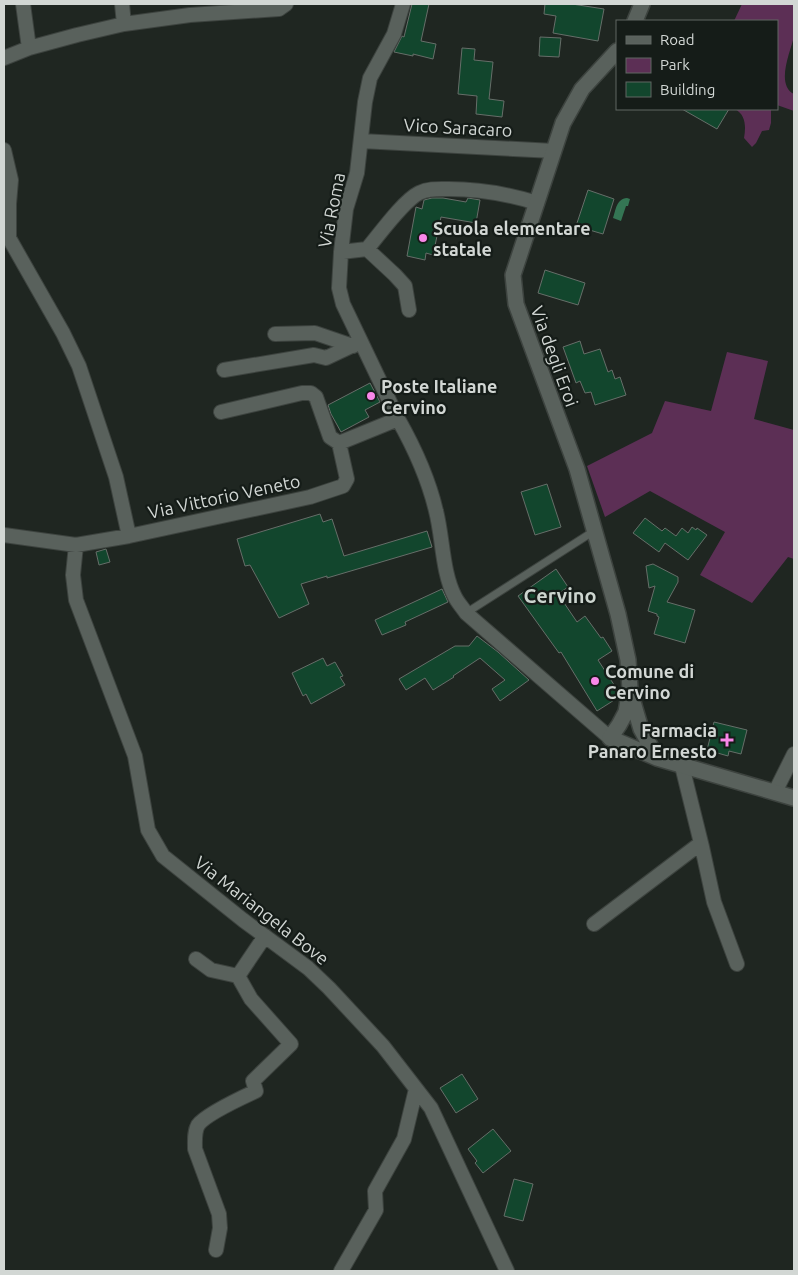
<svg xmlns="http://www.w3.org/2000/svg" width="798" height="1275" font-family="Ubuntu,sans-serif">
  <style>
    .green { fill: #5c2f55 }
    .water { fill: #347654 }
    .building { fill: #12462d; stroke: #666e69 }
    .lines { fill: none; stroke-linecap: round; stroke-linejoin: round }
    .lane-casing { stroke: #3d433f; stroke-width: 9 }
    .street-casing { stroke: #3d433f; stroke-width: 16 }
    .secondary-casing { stroke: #3d433f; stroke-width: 18 }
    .lane { stroke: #59615c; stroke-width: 7 }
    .street { stroke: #59615c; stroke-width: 14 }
    .secondary { stroke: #59615c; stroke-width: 15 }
    .poi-dot { fill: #f987e9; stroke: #151c18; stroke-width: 2 }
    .labels { text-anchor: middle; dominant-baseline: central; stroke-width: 4.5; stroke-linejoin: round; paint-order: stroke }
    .street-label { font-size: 18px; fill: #d2d7d4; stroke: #151c18 }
    .poi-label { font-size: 18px; font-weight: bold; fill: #d2d7d4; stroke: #151c18; text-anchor: start }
    .quarter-label { font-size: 20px; font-weight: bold; fill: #ccd5cf; stroke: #151c18 }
  </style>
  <rect width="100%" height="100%" fill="#1f2621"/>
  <path class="green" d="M742 4H794C794 14 796 26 794 36 791 51 775 84 794 94V111L777 105V21H734Z
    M735 109H771V123L769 130 762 131 756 143 752 147 744 138C746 127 746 115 735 109Z
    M727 352 768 361 754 419 794 430V559L788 557 752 603 700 575 725 532 650 491 605 517 587 466 652 433 665 401 711 411Z"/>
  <path class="water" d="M627 198 630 199 628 206H626L621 221 613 218C616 210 616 199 627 198Z"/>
  <path class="building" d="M412 4H429L421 41 436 44 433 59 413 54V56L394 52 402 36 404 37Z
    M545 4H572L604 9 598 41 553 33 556 16 544 14Z
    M540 37 561 38 559 57 539 56Z
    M462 48 475 49 474 60 493 62 489 99 504 101 502 117 476 114 477 96 458 94Z
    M682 109H729L717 129Z
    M588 190 614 199 603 234 576 226Z
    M432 198H443L466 202 468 198 480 200 476 223 441 217 433 255 426 253 425 260 407 256 416 207 422 209 424 200Z
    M545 270 585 283 578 305 538 293Z
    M580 341 584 354 600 349 608 372 612 370 615 379 620 377 626 395 595 405 591 392 585 393 580 381 576 383 563 347Z
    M370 383 380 402 365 410 369 417 341 432 331 414 328 405Z
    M547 484 561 527 535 535 521 492Z
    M320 514 323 522 332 519 344 556 427 531 432 547 327 578V576L301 584 309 604 279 618 250 565 245 566 237 539Z
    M645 518 662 531 665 528 676 536 682 528 688 533 692 527 696 530 697 528 707 535 688 560 665 543 659 552 633 533Z
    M106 549 110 562 99 565 96 552Z
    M653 564 678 577V582L667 602 695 610 685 643 654 634 659 617 657 616V614L648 611 655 586 649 588 646 566Z
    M556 569 568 587 558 594 577 622 585 616 601 638 603 637 612 651 598 660 620 694 619 697 597 711 561 652 559 653 518 596Z
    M442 589 448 602 405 622 406 625 382 635 375 620Z
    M477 636 498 652 529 680 500 701 492 689 505 680 480 658 453 676 454 677 433 690 425 678 406 690 399 679 455 646H469Z
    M323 658 327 666 335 662 343 676 340 677 345 685 311 704 306 694 303 696 292 673Z
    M714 722 747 730 741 754 729 751 728 756 707 750Z
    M462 1074 478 1099 456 1113 440 1088Z
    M493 1129 511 1151 483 1173 475 1163 477 1161 468 1149Z
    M514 1179 533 1184 523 1221 504 1216Z"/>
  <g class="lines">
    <defs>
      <path id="lane" d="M466 613 594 531"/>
      <path id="street" d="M23 4 29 48
        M122 4 124 24
        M403 4 394 34 370 78 365 102 357 173 346 209 341 252 339 288 343 304 398 419C415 449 428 477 436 511 443 538 442 572 455 597 458 603 463 608 466 613L610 738
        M4 58 29 48 77 35 124 24 190 15 279 9 286 4
        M361 141 554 151
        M4 150 11 180 9 204V238L63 333 79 366 116 477 129 536
        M367 249 395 275 405 286 409 310
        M341 252 367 249C379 235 403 201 419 193 429 188 439 189 449 189 479 189 508 194 537 203
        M275 334 315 333 353 346
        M224 370 314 355 326 358 360 342
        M221 412 302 393H311L316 397 330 437 339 443
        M4 535 76 545 129 536 310 497 343 486 347 479 339 443 398 419
        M76 545 73 575 76 600 135 756 148 830 163 856 243 920 308 968 329 988 383 1046 431 1108 507 1271
        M682 766 702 847 714 902 737 964
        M775 792 794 754
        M594 924 701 843
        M196 959 211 970 238 976
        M216 1250 220 1228 219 1214 195 1149C195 1141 194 1132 198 1125 205 1115 243 1097 256 1091L253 1081 291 1044 251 999 238 976 265 936
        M341 1271 376 1210 375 1191 404 1139 416 1089"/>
      <path id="secondary" d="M635 21 642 4
        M617 51 582 89 563 123 513 275 516 304 577 469 618 614 628 660 630 689 626 712 619 725 610 738 657 758 794 798
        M631 695 641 729 657 758"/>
    </defs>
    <use href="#lane" class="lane-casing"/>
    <use href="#street" class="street-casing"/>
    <use href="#secondary" class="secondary-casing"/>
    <use href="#lane" class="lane"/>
    <use href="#street" class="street"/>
    <use href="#secondary" class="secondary"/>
  </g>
  <g class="poi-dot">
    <circle cx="423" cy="238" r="5"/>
    <circle cx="371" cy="396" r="5"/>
    <circle cx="595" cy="681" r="5"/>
    <path d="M724.5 732.5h5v5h5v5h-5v5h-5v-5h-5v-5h5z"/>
  </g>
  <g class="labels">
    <g class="street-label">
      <text transform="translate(458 127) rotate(3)">Vico Saracaro</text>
      <text transform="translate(331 210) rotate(-79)">Via Roma</text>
      <text transform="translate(555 356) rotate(70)">Via degli Eroi</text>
      <text transform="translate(224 496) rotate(-12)">Via Vittorio Veneto</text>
      <text transform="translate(262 910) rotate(38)">Via Mariangela Bove</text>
    </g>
    <g class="poi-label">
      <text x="433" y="228">Scuola elementare<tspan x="433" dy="21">statale</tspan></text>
      <text x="381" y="386">Poste Italiane<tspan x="381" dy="21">Cervino</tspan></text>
      <text x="605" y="671">Comune di<tspan x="605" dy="21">Cervino</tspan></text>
      <text x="717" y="730" text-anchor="end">Farmacia<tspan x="717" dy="21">Panaro Ernesto</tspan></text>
    </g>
    <g class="quarter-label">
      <text x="560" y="595">Cervino</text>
    </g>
  </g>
  <rect width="798" height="1275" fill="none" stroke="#d2d7d4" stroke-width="10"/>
  <rect x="616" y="20" width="162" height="90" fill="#151c18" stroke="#616763"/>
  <rect x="626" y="36" width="25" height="8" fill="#59615c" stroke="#616763"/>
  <text x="660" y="45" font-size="15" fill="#d2d7d4">Road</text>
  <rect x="626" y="58" width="25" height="15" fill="#5c2f55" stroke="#616763"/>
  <text x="660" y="70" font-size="15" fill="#d2d7d4">Park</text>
  <rect x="626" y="82" width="25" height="15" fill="#12462d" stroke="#616763"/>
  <text x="660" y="95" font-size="15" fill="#d2d7d4">Building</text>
</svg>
